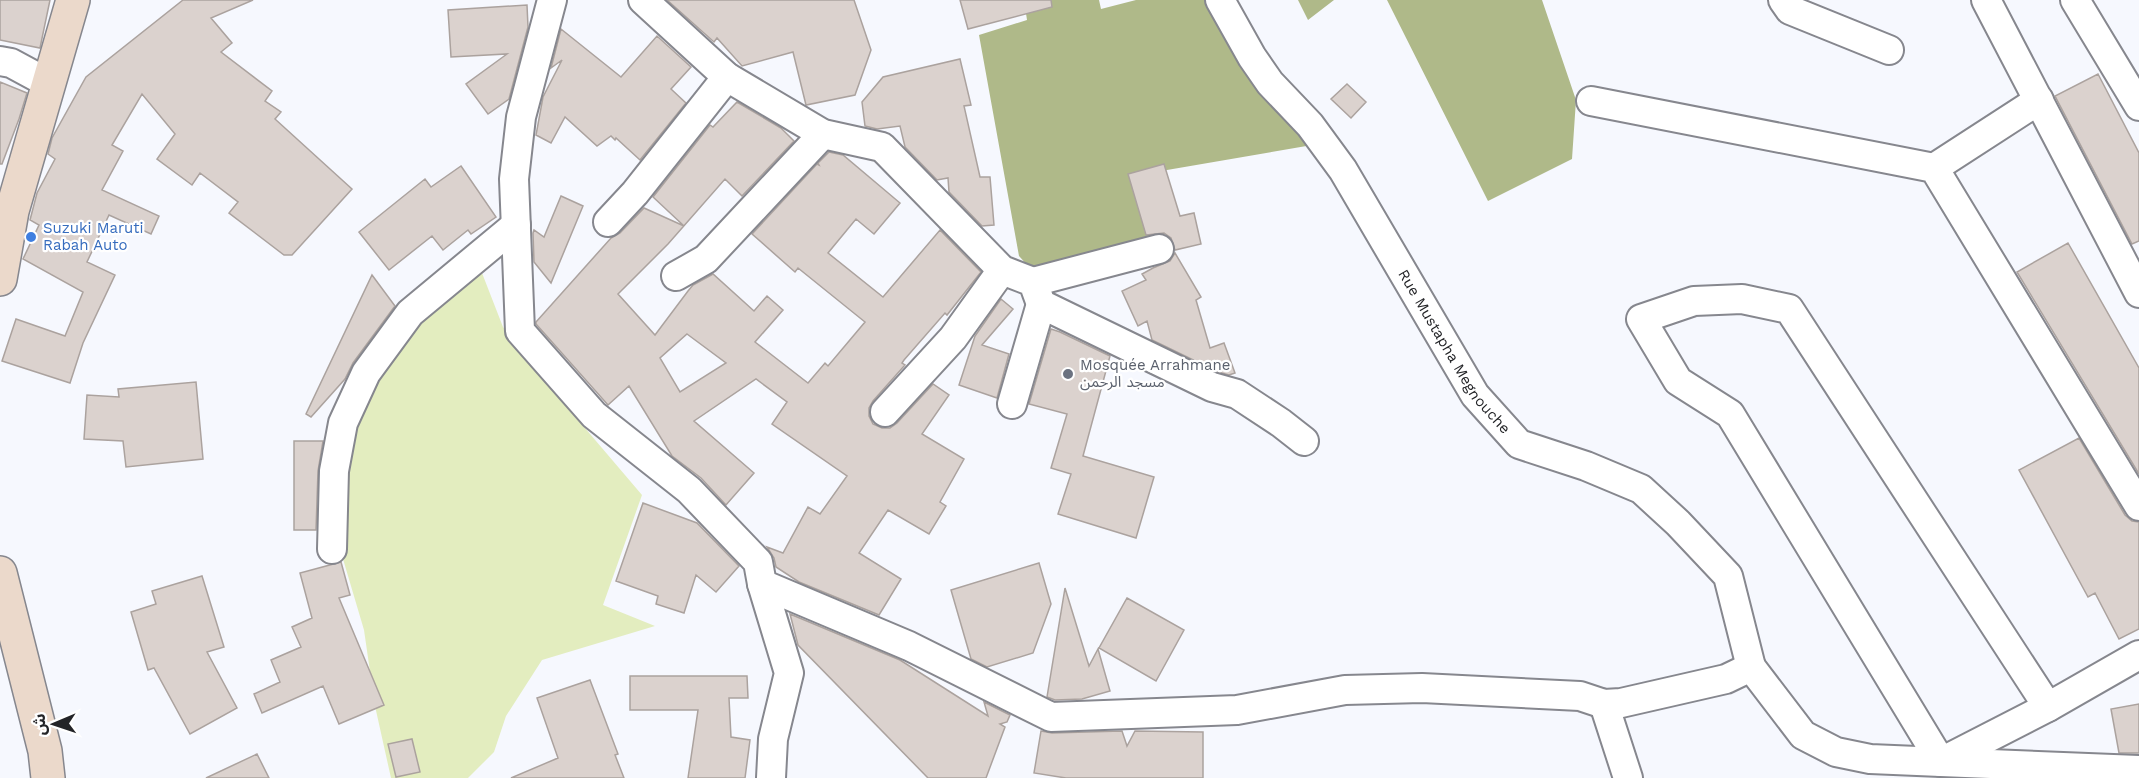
<svg xmlns="http://www.w3.org/2000/svg" width="2139" height="778" font-family="'Work Sans','Noto Sans Arabic',sans-serif">
  <style>
    .green { fill: #e3edbf }
    .forest { fill: #afb989 }
    .building { fill: #dbd2ce; stroke: #aba29e; stroke-width: 1.5; fill-rule: evenodd }
    .lines { fill: none; stroke-linecap: round; stroke-linejoin: round }
    .minor-casing { stroke: #86878e; stroke-width: 32 }
    .secondary-casing { stroke: #86878e; stroke-width: 36 }
    .minor { stroke: #fff; stroke-width: 28 }
    .secondary { stroke: #ebd9cb; stroke-width: 33 }
    .shop-dot { fill: #3f7fe0; stroke: #fff; stroke-width: 2 }
    .worship-dot { fill: #6b7280; stroke: #fff; stroke-width: 2 }
    .labels { text-anchor: middle; dominant-baseline: central; stroke-width: 4.5; stroke-linejoin: round; paint-order: stroke }
    .shop-label { font-size: 15px; fill: #366cbe; stroke: #fff; text-anchor: start }
    .street-label { font-size: 15px; fill: #232427; stroke: #fff }
    .worship-label { font-size: 15px; fill: #5b616d; stroke: #fff; text-anchor: start }
  </style>
  <rect width="100%" height="100%" fill="#f6f8fe"/>
  <path class="green" d="M482 273 503 327 527 360 642 495 603 605 655 626 542 660 506 716 494 752 468 778H391L375 706 364 630 343 559 339 513 358 405 435 303Z"/>
  <path class="forest" d="M1024 0H1099L1101 9 1136 0H1216L1318 144 1132 176 1156 246 1039 271 1029 267 1019 256 979 35 1027 20Z
    M1298 0H1334L1308 20Z
    M1387 0H1542L1576 100 1572 159 1488 201Z"/>
  <path class="building" d="M0 0H50L40 48 0 40Z
    M183 0H253L211 18 232 43 221 52 272 91 265 101 281 112 275 119 352 189 292 255H284L229 213 238 202 200 173 192 185 157 159 175 134 142 94 112 145 123 151 102 190 159 216 151 234 109 215 87 262 115 275 83 343 70 383 2 361 16 319 65 336 83 292 23 259 39 225 30 220 37 193 55 159 48 154 52 138 86 77Z
    M667 0H854L871 50 855 95 806 105 793 52 742 66 717 38 714 42Z
    M960 0H1051L1052 7 968 29Z
    M527 5 528 27 509 99 488 114 466 84 507 54 451 57 448 10Z
    M561 29 621 77 657 36 691 67 671 89 686 103 640 160 616 138 615 140 611 136 597 146 565 117 551 143 536 135 543 97 562 60 551 68Z
    M960 59 971 105 964 106 980 177H990L994 225 982 226 949 192 948 178 937 180 905 147 900 126 877 129 865 126 862 102 883 77Z
    M2098 74 2139 153V241L2132 244 2055 96Z
    M0 82 27 93 19 119 2 164H0Z
    M1347 84 1366 102 1351 118 1331 99Z
    M737 102 781 128 794 141 742 196 725 179 668 244 618 294 655 335 688 291 693 285 713 274 754 311 767 296 783 310 755 342 808 383 825 363 828 366 865 322 798 268 795 272 752 234 817 164 819 165 818 163 829 152 843 155 900 203 874 234 856 219 828 253 883 297 940 230 981 272 947 315 945 313 904 360 902 363 905 365 873 401 869 408V416L873 424 882 428H890L897 423 933 384 949 395 922 434 964 459 940 502 946 506 929 534 888 510 859 553 901 579 879 615 799 582 776 567 774 558 767 547 783 553 808 507 820 514 847 476 772 424 787 402 756 379 694 421 754 473 726 505 701 478 672 456 629 386 608 405 536 324V322L611 238 620 233 644 208 684 226 653 197 710 125 713 127ZM687 334 726 363 680 392 660 358Z
    M1164 164 1180 216 1194 213 1201 244 1175 250 1171 238 1164 233 1146 235 1128 174Z
    M461 166 496 217 471 234 468 230 443 250 432 236 389 270 359 232 425 179 431 187Z
    M561 196 583 206 551 283 534 262 533 233 534 230 544 237Z
    M2068 243 2139 368V474L2017 272Z
    M1175 253 1201 297 1196 300 1210 348 1224 343 1235 373 1229 375 1218 372 1152 340 1147 321 1138 326 1122 291 1146 280 1142 274 1153 268 1170 261Z
    M372 275 395 306 353 363 345 379 311 417 306 414Z
    M1001 299 1013 309 982 345 1009 354 997 398 959 385 975 336Z
    M1051 329 1060 332 1110 356 1083 456 1154 477 1136 538 1058 514 1071 474 1051 468 1067 414 1029 404Z
    M196 382 203 459 126 467 123 441 84 439 87 395 119 397 118 389Z
    M2079 438 2125 515 2132 521 2139 522V629L2119 639 2095 593 2088 597 2019 470Z
    M294 441H323L318 471 316 530H294Z
    M643 503 697 523 739 566 716 592 696 575 684 613 656 604 658 596 616 581Z
    M341 562 350 595 339 598 384 705 339 724 323 686 262 713 254 694 280 682 271 660 301 647 292 627 312 618 300 573Z
    M1039 563 1051 604 1033 653 987 667 971 659 951 590Z
    M202 576 224 647 207 652 237 708 190 734 154 668 148 670 131 612 156 604 152 591Z
    M1065 588 1089 666 1098 649 1110 691 1082 699 1055 700 1047 697Z
    M1127 598 1184 630 1156 681 1099 648Z
    M790 614 900 660 988 716 984 702 1010 715 1007 722 1000 724 1005 727 986 778H928L798 645Z
    M630 676H747L748 698H729L731 737 750 740 745 778H688L698 710H630Z
    M590 680 618 754 615 755 624 778H511L558 758 537 698Z
    M2139 704V753H2119L2111 709Z
    M1041 731 1052 733 1122 731 1127 746 1135 731 1203 732V778H1066L1034 773Z
    M412 739 420 772 396 777 388 744Z
    M257 754 269 778H206Z"/>
  <g class="lines">
    <defs>
      <g id="minor">
        <path d="M552 0 521 117 514 179 520 331 594 415 689 490 758 562 762 584 909 646 1051 717 1237 710 1345 690 1422 688 1580 696 1604 704 1621 703 1726 679 1751 667 1803 735 1836 752 1870 759 1941 762 2048 707 2139 655"/>
        <path d="M643 0 727 77 823 134 882 147 1002 270 1033 282 1041 304 1212 387 1237 394 1281 423 1304 441"/>
        <path id="s1" d="M1220 0 1252 57 1270 83 1310 125 1343 170 1475 395 1519 444 1586 466 1641 489 1678 523 1728 576 1751 667"/>
        <path d="M1783 0 1790 10 1889 50"/>
        <path d="M1986 0 2139 293"/>
        <path d="M2075 0 2139 106"/>
        <path d="M0 61 11 63 48 83"/>
        <path d="M1591 101 1934 168 2139 506"/>
        <path d="M1934 168 2039 100"/>
        <path d="M608 222 635 193 727 77"/>
        <path d="M676 276 706 259 823 134"/>
        <path d="M1033 282 1159 249"/>
        <path d="M1012 404 1041 304"/>
        <path d="M885 412 953 338 1002 270"/>
        <path d="M332 549 334 471 343 423 366 373 410 313 516 225"/>
        <path d="M762 584 789 673 773 739 771 778"/>
        <path d="M1604 704 1628 778"/>
        <path d="M2048 707 1789 309 1742 299 1694 301 1641 319 1678 381 1730 414 1941 762 2139 770"/>
      </g>
      <path id="secondary" d="M0 279 12 211 73 0
        M0 573 45 751 48 778"/>
    </defs>
    <use href="#minor" class="minor-casing"/>
    <use href="#secondary" class="secondary-casing"/>
    <use href="#minor" class="minor"/>
    <use href="#secondary" class="secondary"/>
  </g>
  <circle class="shop-dot" cx="31" cy="237" r="6"/>
  <circle class="worship-dot" cx="1068" cy="374" r="6"/>
  <g class="labels">
    <g class="shop-label">
      <text x="43" y="228">Suzuki Maruti<tspan x="43" dy="17">Rabah Auto</tspan></text>
    </g>
    <g class="street-label">
      <text stroke="none"><textPath href="#s1" startOffset="424">Rue Mustapha Megnouche</textPath></text>
    </g>
    <g class="worship-label">
      <text x="1080" y="365">Mosquée Arrahmane<tspan x="1080" dy="17">مسجد الرحمن</tspan></text>
    </g>
  </g>
  <g transform="translate(54 724) rotate(268)" stroke="#ffffff" stroke-width="4.5" paint-order="stroke">
  <path d="M0-4.5L10 22L0 15L-10 22Z" fill="#232427"/>
  <text y="-9" font-size="16" font-weight="bold" text-anchor="middle" fill="#232427">ش</text>
  </g>
</svg>
